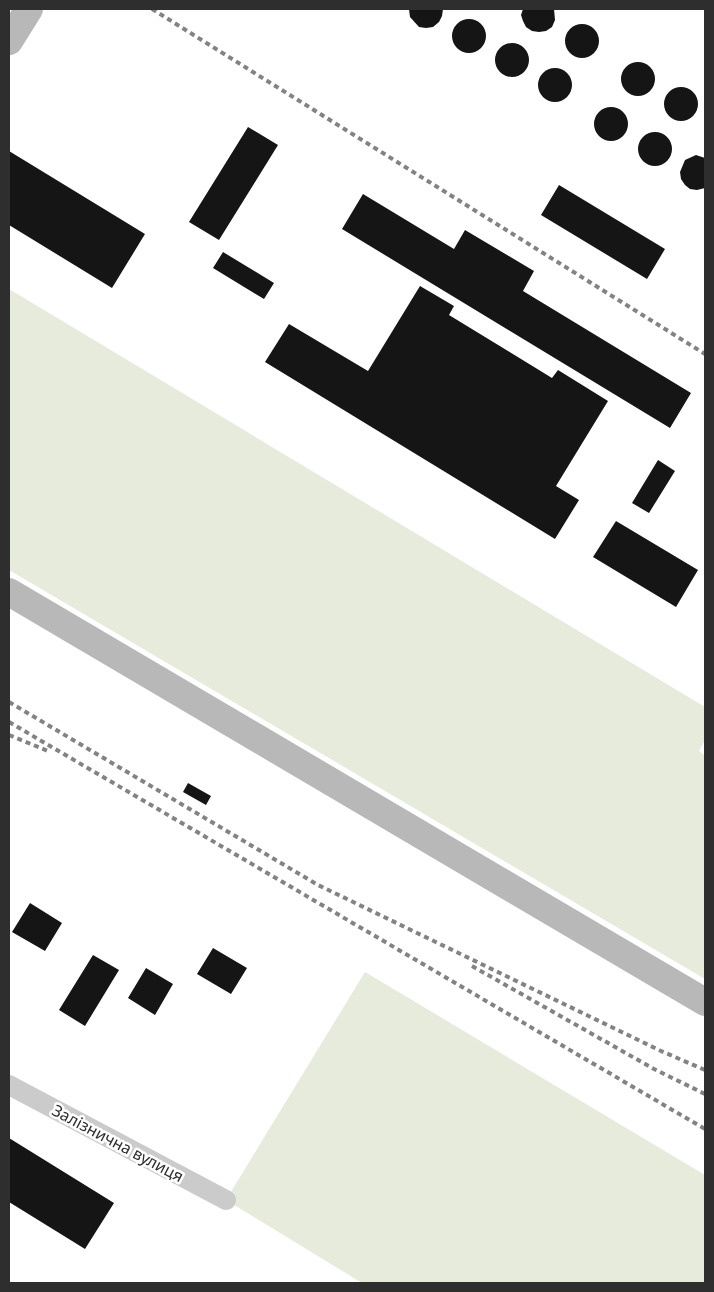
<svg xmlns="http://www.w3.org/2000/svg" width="714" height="1292" font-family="'Noto Sans',sans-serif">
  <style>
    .green { fill: #e6ebdc }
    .building { fill: #151515 }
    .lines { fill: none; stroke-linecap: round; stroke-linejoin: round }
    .street { stroke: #cbcbcb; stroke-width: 20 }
    .secondary { stroke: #b8b8b8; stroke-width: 28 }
    .rail { stroke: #838383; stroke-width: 4; stroke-dasharray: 5 4; stroke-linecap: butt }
    .labels { text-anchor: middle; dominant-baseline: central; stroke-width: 5; stroke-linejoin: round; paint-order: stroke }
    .street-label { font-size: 16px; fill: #2e2e2e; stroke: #fff }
  </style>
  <rect width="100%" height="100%" fill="#fff"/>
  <path class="green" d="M9 289 705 707V740L699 751 705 756V979L9 570Z
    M365 972 705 1175V1283H362L226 1200Z"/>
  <path class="building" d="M409 9H443L442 16 439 22 433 27 426 28 419 27 410 17Z
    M523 9H554L555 20 552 27 546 31 539 32 532 31 526 27 523 21 521 15Z
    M452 36a17 17 0 1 1 34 0a17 17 0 1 1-34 0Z
    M565 41a17 17 0 1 1 34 0a17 17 0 1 1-34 0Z
    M495 60a17 17 0 1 1 34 0a17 17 0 1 1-34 0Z
    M621 79a17 17 0 1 1 34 0a17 17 0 1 1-34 0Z
    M538 85a17 17 0 1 1 34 0a17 17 0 1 1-34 0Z
    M664 104a17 17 0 1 1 34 0a17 17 0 1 1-34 0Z
    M594 124a17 17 0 1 1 34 0a17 17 0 1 1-34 0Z
    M248 127 278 145 219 240 189 222Z
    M638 149a17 17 0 1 1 34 0a17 17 0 1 1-34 0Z
    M9 151 145 234 112 288 9 225Z
    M696 155 705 158V188L697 190 690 189 685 185 681 179 680 172 685 160Z
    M559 185 665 249 647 279 541 215Z
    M363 194 454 249 465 230 534 271 523 291 691 393 670 428 342 229Z
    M223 252 274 283 264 299 213 268Z
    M420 286 454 306 449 315 552 378 558 370 608 401 556 486 579 500 555 539 265 362 289 324 368 371Z
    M658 460 675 471 649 513 632 503Z
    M616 521 698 570 676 607 593 557Z
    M188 783 211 796 206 805 183 792Z
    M30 903 62 923 45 951 12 932Z
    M213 948 247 968 231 994 197 974Z
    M93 955 119 970 85 1026 59 1010Z
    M146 968 173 984 155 1015 128 998Z
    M9 1138 114 1203 85 1249 9 1202Z"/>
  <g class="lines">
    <path class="street" d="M9 1085 226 1200"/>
    <path class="secondary" d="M9 41 29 9
      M9 592 705 1002"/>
    <path class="rail" d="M152 9 705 354
      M9 702 318 885 661 1051 705 1070
      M9 722 705 1129
      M9 735 48 751
      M472 966 654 1069 705 1094"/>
  </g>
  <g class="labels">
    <g class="street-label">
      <text transform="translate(118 1143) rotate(28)">Залізнична вулиця</text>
    </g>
  </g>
  <rect width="714" height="1292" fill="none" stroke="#2e2e2e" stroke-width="20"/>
</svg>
